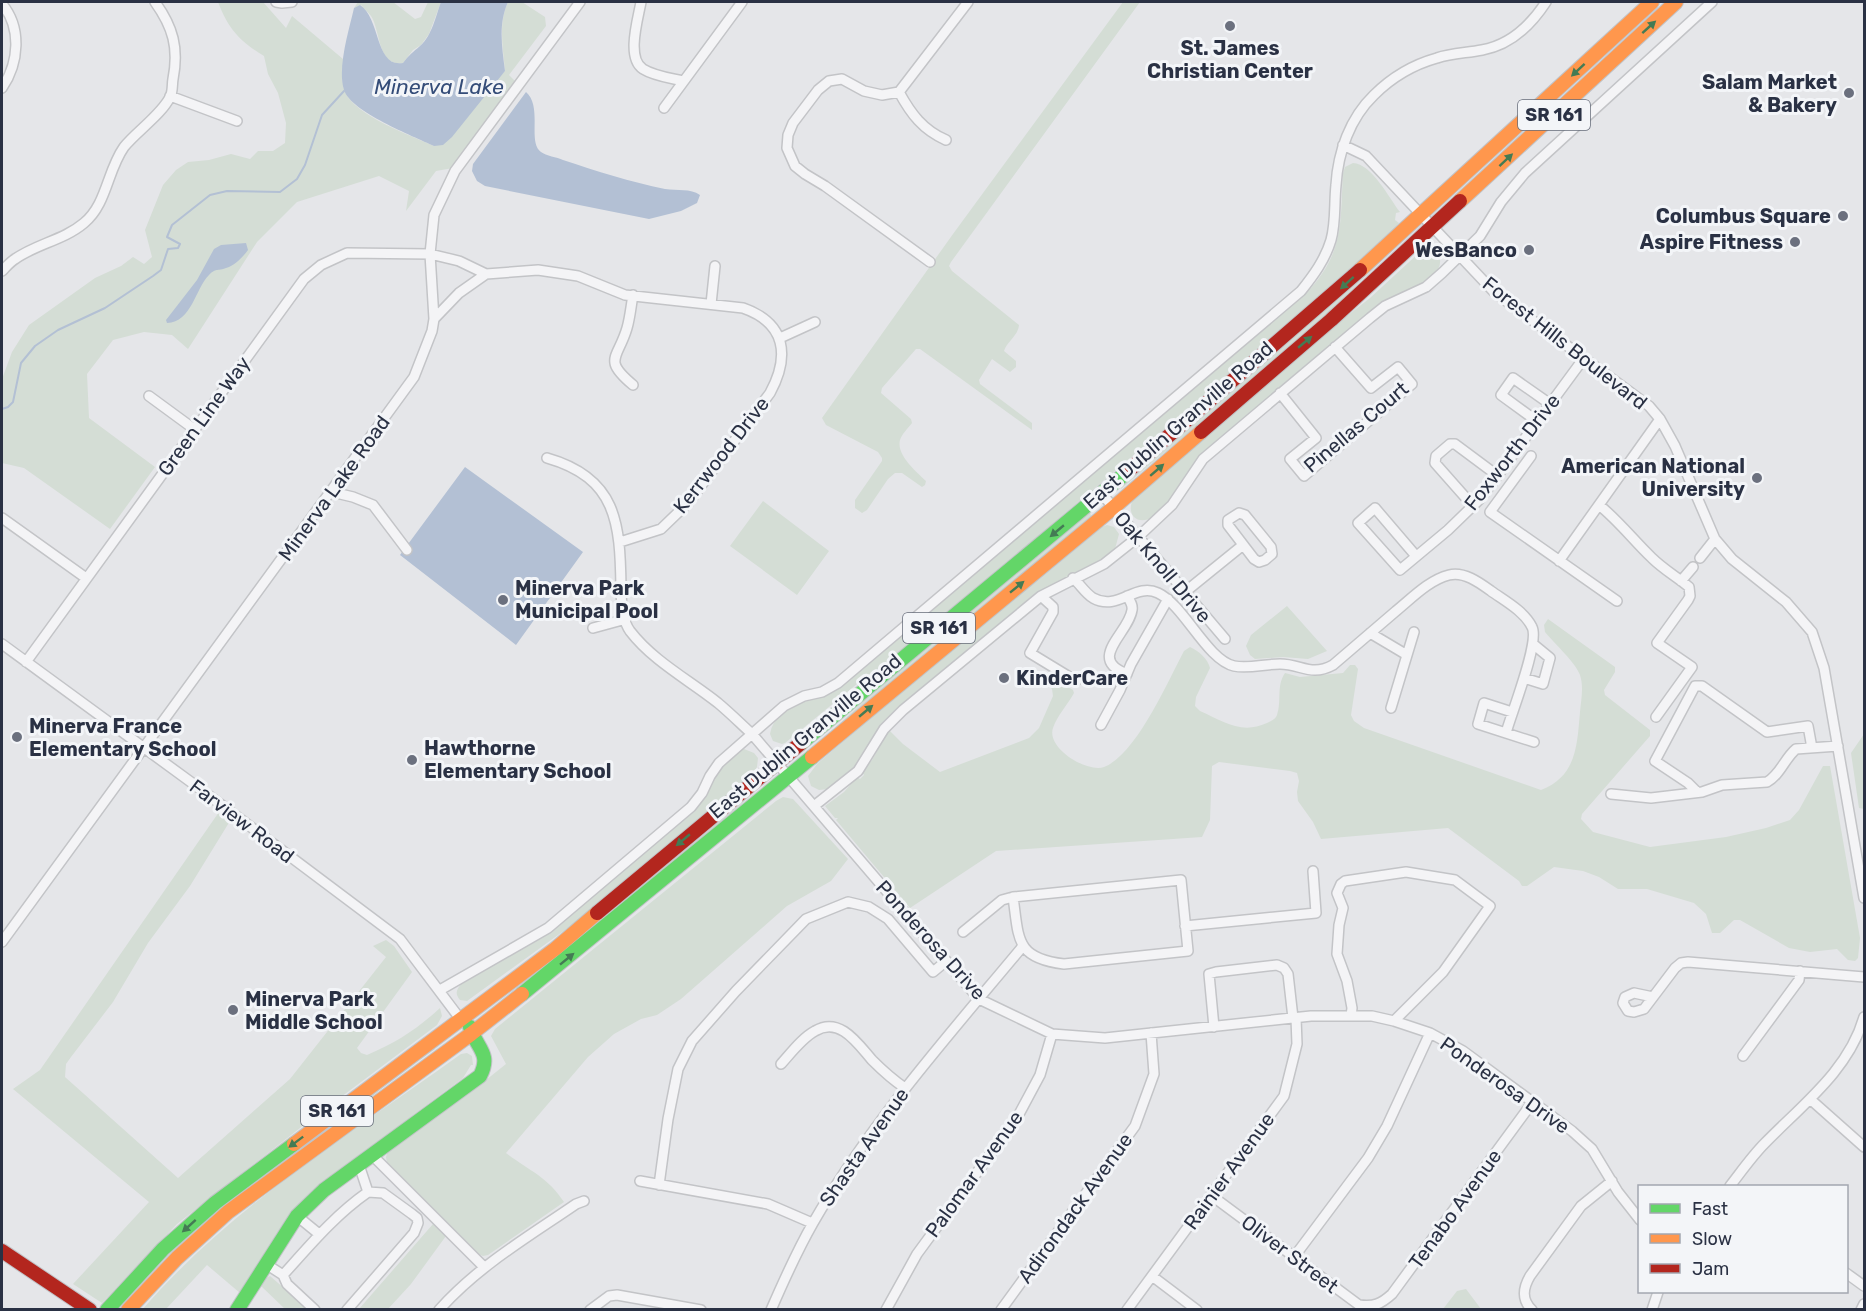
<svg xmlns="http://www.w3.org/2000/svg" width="1866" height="1311" font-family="Rubik,sans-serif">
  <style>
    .green { fill: #d4ddd5 }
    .water { fill: #b3c0d4 }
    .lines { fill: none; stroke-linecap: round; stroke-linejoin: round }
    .stream { stroke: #b3c0d4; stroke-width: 2 }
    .street-casing { stroke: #c3c4c7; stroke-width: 12 }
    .fast-casing { stroke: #c1c3c7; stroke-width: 16 }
    .slow-casing { stroke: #c1c3c7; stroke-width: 16 }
    .jam-casing { stroke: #c1c3c7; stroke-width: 16 }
    .street { stroke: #f4f4f6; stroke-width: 9 }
    .fast { stroke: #63d668; stroke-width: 14 }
    .slow { stroke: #ff974d; stroke-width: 14 }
    .jam { stroke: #b3261e; stroke-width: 14 }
    .oneway { fill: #447b54 }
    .poi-dot { fill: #6b707e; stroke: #f3f5f8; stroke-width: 2 }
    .labels { text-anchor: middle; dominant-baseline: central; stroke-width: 6; stroke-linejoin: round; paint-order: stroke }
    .shield { fill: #f3f5f8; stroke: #666c7a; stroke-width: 1.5 }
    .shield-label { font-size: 18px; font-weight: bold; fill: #2a3144 }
    .poi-label { font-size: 20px; font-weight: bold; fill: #2a3144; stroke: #f3f5f8; text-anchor: end }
    .street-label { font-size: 20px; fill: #2a3144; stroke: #f3f5f8 }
    .water-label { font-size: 21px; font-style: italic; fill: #344c78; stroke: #f3f5f8 }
  </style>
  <rect width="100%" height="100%" fill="#e5e6e9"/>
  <path class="green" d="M218 2H263L286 28 292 16 343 59C343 68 341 83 345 92 356 116 410 135 434 146L505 71C503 47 498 24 508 2H522L545 17 546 26 509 75 516 82 453 168 436 171 406 211 409 191 379 176 297 202 257 242 188 349 172 335 144 332 113 340 87 374 89 418 155 467 110 529 24 468 2 463V379L12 352 29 325 95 278 121 266 133 257 144 264 152 257 145 230 163 185 176 170 188 162 209 160 231 154 250 159 258 151H273L285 143 286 123 278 93 268 74 264 56C239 41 228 28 218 2Z
    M358 2H393L415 19 421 17 428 2H441L429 34 421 45 413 50 403 63C377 67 381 31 371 16 368 12 364 9 361 5L354 8Z
    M1123 2H1140L951 262 949 266 952 271 1019 325C1018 336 1007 341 1004 351L1016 361V367L1010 372 992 359 979 380 980 384 1032 423V430L920 349H916L882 388 881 393 911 419 912 423C908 428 902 434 900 440 896 455 917 472 926 481L925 485 922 487 902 473H895L888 479 867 510 862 513 855 508V500L882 461V458L878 452 826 425 822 418 953 234Z
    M1353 163C1372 164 1389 198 1400 212L1396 213 1395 220 1399 223 1395 228 1306 308 1205 395 892 659 857 684 785 743 782 744 773 741 770 734C776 702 816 703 838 687L1311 288C1345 249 1340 220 1343 173L1345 167Z
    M1393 247 1394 248 1311 330 1121 489V487Z
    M1426 249 1438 253C1452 280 1395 294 1379 305 1358 320 1339 339 1319 355 1281 388 1242 421 1203 453 1185 472 1176 503 1153 517 1136 527 1124 512 1135 496L1324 334 1370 298 1421 251Z
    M763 501 829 551 797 595 730 546Z
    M1090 512 1091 516 817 745 900 667Z
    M1107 525 1114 527 1119 534 1115 549 1105 557 1035 595 891 716 855 768 828 789 819 790 811 786 808 776 817 764 979 625 1040 579 1102 527Z
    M1287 606 1327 651 1308 659 1283 657 1255 659 1250 655 1246 646 1251 635Z
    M1548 619 1615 667V672L1604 690 1605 695 1650 730V736L1582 814 1581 819 1593 832 1650 847 1726 837 1766 828 1790 820 1799 810 1823 766H1830L1860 938 1858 958 1855 961 1848 960 1837 949 1810 952 1789 948 1740 920H1734L1720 933H1712L1706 914 1694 903 1647 889H1618L1599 877 1583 871 1554 867 1527 886H1522L1519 881 1448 828 1321 839 1313 822 1298 801 1297 792 1299 781 1297 773 1290 771 1219 762 1212 766 1210 820 1202 837 996 851 910 908 836 820 838 818H835L825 806 844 792 857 777 860 779 864 775 862 772 872 760 889 730 903 744 940 772 1029 738 1039 728 1053 696 1052 689 1044 680 1046 676H1051L1073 690 1074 693C1068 704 1057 716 1053 728 1046 748 1087 773 1104 767 1136 755 1168 681 1184 651L1190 647C1199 651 1208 659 1210 668L1196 697 1195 706 1200 711C1223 721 1241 735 1267 723 1271 721 1276 719 1277 715 1282 701 1276 686 1285 673L1300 677 1343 673 1350 665H1355L1358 669 1351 715 1354 721 1364 728 1541 790C1577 776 1577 745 1580 712 1581 700 1584 687 1580 675 1576 663 1554 643 1545 632L1544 625Z
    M1864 734V809L1859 808 1851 753Z
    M744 749 754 753 758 758 757 767 753 774 587 914 467 1001 460 1000C454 993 457 989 462 983L548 932 691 812C697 806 703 800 707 793 716 777 724 753 744 749Z
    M749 794 750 796 681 860 500 1005 498 1003 547 964Z
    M783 797 793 799 848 859 831 881 787 906 681 999 657 1015 641 1019 614 1034 588 1057 506 1153C528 1170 548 1177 564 1202L488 1255 483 1256 478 1254 387 1163 386 1157 388 1151 466 1096 506 1064 491 1036 495 1029 776 801Z
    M219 812 230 821 190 886 148 943 113 1002 71 1057 66 1064 65 1077 178 1178 290 1079 386 957 373 946 386 940 394 946 412 972 357 1048 361 1053 367 1055C397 1042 416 1030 440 1008L442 1016 437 1025 309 1121 177 1224 102 1303 73 1284 149 1202 13 1089 40 1070Z
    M433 1046 435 1049 394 1078 340 1123 234 1200 272 1165Z
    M467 1053 472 1056 473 1065H471L463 1078 413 1115 394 1132 322 1188 240 1293 207 1265 166 1309 142 1310C232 1206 351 1133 461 1054Z
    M433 1224 446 1236 411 1284 388 1309H359Z
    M270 1276 308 1309H285L261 1286 266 1278Z
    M1466 1289 1481 1309H1443L1457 1291Z"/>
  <path class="water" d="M441 2H508C498 24 502 47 505 71L452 137 443 145 434 146C413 136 351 112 344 90 337 68 349 30 354 8L360 5C381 19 375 68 403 63 409 55 413 52 420 46 432 36 436 15 441 2Z
    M526 92C543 107 527 142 541 152 546 156 557 157 563 160 596 171 631 182 665 189 678 191 690 188 700 195L697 203 681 211 649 219 485 186 477 181 472 171 473 164Z
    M246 243 248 250C243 257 234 266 226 268 218 271 215 268 209 275 195 289 192 322 167 323L166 320 197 280 214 249 221 245Z
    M465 467 583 552 516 645 400 555Z"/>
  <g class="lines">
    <path class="stream" d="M2 409 8 407 13 402 21 363 35 346 58 330 105 308 153 276 161 270 168 249 178 248 180 244 167 237 172 225 210 195 227 191 280 192 297 179 305 165 322 115 344 91"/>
    <defs>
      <path id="street" d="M276 2 282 3 292 2
        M641 2C638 19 626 58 643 69 654 76 670 78 683 81
        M2 4C22 28 19 63 2 88
        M899 92 882 95 864 91 842 79 829 81 818 90 793 123 788 135 787 148 795 166 805 174 825 186 930 262
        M899 92 968 2
        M899 92C911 114 923 130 946 140
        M170 96 237 121
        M664 108 742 2
        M1343 145 1366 156 1494 292 1649 406 1660 419 1675 446 1715 539 1732 559 1786 602 1812 632 1824 668 1864 898
        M2 271C6 267 10 262 15 259 36 244 64 240 84 223 107 204 107 171 124 147 136 132 162 114 170 97 173 92 172 84 173 79 179 48 173 27 155 2
        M633 295C631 306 630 318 627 328 618 359 602 359 633 385
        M711 304 715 266
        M434 319 459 293 486 274
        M780 338 815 322
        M1280 393 1316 438 1290 459 1304 476 1412 384 1398 367 1371 388 1335 347
        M149 396 194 429
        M1538 422 1501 395 1513 378 1550 404
        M1531 456 1490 512 1617 601
        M547 458C617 478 620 523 621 587 621 600 622 620 630 631 653 661 689 680 718 703 730 713 741 724 752 734L979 999 1052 1034 1105 1038 1311 1016H1372L1394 1021 1430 1033 1463 1051 1572 1131 1592 1149 1618 1192 1640 1220
        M332 492 353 497 373 505 407 550
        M1102 494 1225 639
        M1599 505C1619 521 1634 541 1652 558 1663 569 1677 577 1689 587L1690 596 1688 600 1657 643 1692 667 1656 717
        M1473 506 1435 463 1436 456 1450 444H1455L1498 476
        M1239 513 1245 515 1271 547 1272 554 1265 560 1259 562 1254 559 1228 525V520Z
        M2 518 86 578
        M1416 556 1375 508 1358 523 1400 570 1448 530 1481 498 1584 358
        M1700 558 1715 539
        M1559 561 1660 419
        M1073 578C1080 584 1085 593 1093 598 1118 612 1135 582 1158 593 1184 605 1207 660 1234 666 1249 669 1264 664 1280 664 1301 664 1311 677 1333 665 1354 647 1375 629 1396 611 1412 598 1429 580 1449 575 1464 571 1480 583 1491 591 1505 601 1524 611 1532 627 1540 642 1511 714 1506 733
        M1681 581 1693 567
        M1185 592 1243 545
        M1041 596 1053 607V612L1030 653 1076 681
        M593 628 626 619
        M1370 633 1407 655
        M2 644 199 788 400 939 461 1020
        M26 662 304 279 321 265 347 253 430 254 459 261 486 274 538 270 578 276 625 295 743 308C786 323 790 356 770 393L689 502 661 529 620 542
        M1127 674C1086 659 1129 633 1132 610 1133 605 1130 601 1127 596
        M1524 678 1543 684 1550 658 1533 644
        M1391 708 1414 632
        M1512 712 1484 703 1478 724 1534 742
        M1101 725 1120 690 1131 664 1168 599
        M1697 792 1688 783 1655 761 1695 686H1702L1767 732 1808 726 1812 748
        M1611 794 1651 798 1702 792 1722 785 1767 782C1780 775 1785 758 1796 749L1838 746
        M814 806 858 771 884 729 903 710 1041 596 1104 564 1138 537 1172 505 1203 459 1370 318 1385 306 1426 287 1442 273 1480 236 1501 202 1525 173 1712 2
        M1185 926 1316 913 1313 871
        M963 932 1002 900 1013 897 1181 880 1188 951 1064 964C1015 958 1019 939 1013 897
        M2 942 414 377 432 331 434 319 430 254 434 215 455 171 580 2
        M440 990 548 928 691 807 702 793 710 776 719 763 784 706 804 696 822 692 838 683 1301 291C1313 276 1325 260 1331 240 1336 222 1334 204 1336 185 1338 152 1350 118 1374 95 1392 77 1412 65 1437 58 1451 53 1467 53 1482 50 1510 45 1531 25 1546 2
        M1653 997 1634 993 1625 997 1623 1003 1628 1011 1634 1012 1644 1009 1675 968 1681 963 1688 962 1864 977
        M1351 1016 1352 1008 1347 981 1337 954 1339 925 1343 908 1337 893 1341 884 1345 881 1406 872 1455 880 1490 906 1443 972 1394 1021
        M1214 1027 1209 974 1216 972 1277 965 1284 968 1288 974 1293 1018
        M1743 1056 1799 980 1800 971
        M781 1064C791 1053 802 1038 815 1031 840 1016 858 1044 872 1060 882 1070 893 1080 905 1088
        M1810 1099 1864 1147
        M372 1155 484 1267
        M359 1165 368 1192
        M640 1181 768 1204 812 1223
        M659 1185 668 1119 678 1069 692 1041 736 991 806 919 848 902 869 907 888 919 933 972 945 962
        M1730 1186C1741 1172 1752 1156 1765 1143 1802 1105 1849 1070 1864 1017
        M1212 1196 1359 1305C1374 1307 1381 1304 1392 1294L1532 1103
        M297 1216 319 1234
        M1294 1257 1368 1158 1387 1126 1430 1033
        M266 1264 283 1275 287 1284 315 1310
        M1846 1273 1864 1286
        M283 1275C310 1245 335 1215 368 1192L383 1193 412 1214 417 1218 418 1223 414 1233 347 1310
        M1152 1276 1197 1310
        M439 1310C478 1266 528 1237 576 1204L584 1201
        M590 1310 609 1296 617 1295 701 1310
        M771 1310C784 1280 797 1251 813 1223 871 1122 949 1035 1023 946
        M886 1310 917 1254 1017 1118 1040 1075 1052 1034
        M1001 1310 1135 1126 1154 1074 1151 1033
        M1127 1310 1284 1096 1297 1044 1296 1018
        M1532 1310C1521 1299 1523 1288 1530 1276L1581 1206 1612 1181
        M1652 1310 1658 1292
        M1861 1310 1864 1304"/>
      <path id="fast" d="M801 743 1127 472
        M522 994 812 757
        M107 1310 163 1249 215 1203 294 1144
        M237 1310 297 1216 324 1190 480 1076C492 1053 476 1048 470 1027"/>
      <path id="slow" d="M1460 201 1676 2
        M1360 270 1652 2
        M812 757 1113 508 1201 432
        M294 1144 555 949 597 913
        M128 1310 177 1258 228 1212 471 1034 522 994"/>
      <path id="jam" d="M1201 432 1331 320 1460 201
        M1127 472 1360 270
        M597 913 801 743
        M2 1251 90 1310"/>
    </defs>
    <use href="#street" class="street-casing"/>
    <use href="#fast" class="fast-casing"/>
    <use href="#slow" class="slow-casing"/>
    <use href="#jam" class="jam-casing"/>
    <use href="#street" class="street"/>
    <use href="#fast" class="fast"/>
    <use href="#slow" class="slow"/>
    <use href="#jam" class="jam"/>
  </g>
  <defs><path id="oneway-solid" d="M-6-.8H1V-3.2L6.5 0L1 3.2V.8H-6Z" transform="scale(1.5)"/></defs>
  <g class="oneway">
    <use href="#oneway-solid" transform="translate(1649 27) rotate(-42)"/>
    <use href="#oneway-solid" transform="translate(1578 70) rotate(137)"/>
    <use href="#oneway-solid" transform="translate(1506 160) rotate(-43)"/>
    <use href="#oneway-solid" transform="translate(1347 283) rotate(138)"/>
    <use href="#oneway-solid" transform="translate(1305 342) rotate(-40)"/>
    <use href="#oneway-solid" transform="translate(1157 470) rotate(-41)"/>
    <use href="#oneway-solid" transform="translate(1057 531) rotate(140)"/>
    <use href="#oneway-solid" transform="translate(1017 587) rotate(-39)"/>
    <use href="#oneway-solid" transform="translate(866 711) rotate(-40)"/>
    <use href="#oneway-solid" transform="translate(683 840) rotate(140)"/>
    <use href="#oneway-solid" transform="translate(567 959) rotate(-39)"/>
    <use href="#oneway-solid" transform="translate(296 1142) rotate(143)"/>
    <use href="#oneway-solid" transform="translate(189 1226) rotate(138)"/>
  </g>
  <g class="poi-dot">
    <circle cx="1230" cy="26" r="6"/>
    <circle cx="1849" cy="93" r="6"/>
    <circle cx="1843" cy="216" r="6"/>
    <circle cx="1795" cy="242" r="6"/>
    <circle cx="1529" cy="250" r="6"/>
    <circle cx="1757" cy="478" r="6"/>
    <circle cx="503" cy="600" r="6"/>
    <circle cx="1004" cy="678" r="6"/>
    <circle cx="17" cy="737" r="6"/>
    <circle cx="412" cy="760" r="6"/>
    <circle cx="233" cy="1010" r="6"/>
  </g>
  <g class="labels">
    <g class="shield">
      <rect x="1518" y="100" width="72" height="30" rx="4.5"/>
      <rect x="903" y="613" width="72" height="30" rx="4.5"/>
      <rect x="301" y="1096" width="72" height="30" rx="4.5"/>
    </g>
    <g class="shield-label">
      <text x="1554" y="115">SR 161</text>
      <text x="939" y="628">SR 161</text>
      <text x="337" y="1111">SR 161</text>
    </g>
    <g class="poi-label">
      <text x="1230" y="48" text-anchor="middle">St. James<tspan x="1230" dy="23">Christian Center</tspan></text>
      <text x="1837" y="82">Salam Market<tspan x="1837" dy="23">&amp; Bakery</tspan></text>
      <text x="1831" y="216">Columbus Square</text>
      <text x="1783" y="242">Aspire Fitness</text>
      <text x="1517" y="250">WesBanco</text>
      <text x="1745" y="466">American National<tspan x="1745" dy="23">University</tspan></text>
      <text x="515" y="588" text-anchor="start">Minerva Park<tspan x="515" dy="23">Municipal Pool</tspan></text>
      <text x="1016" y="678" text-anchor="start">KinderCare</text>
      <text x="29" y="726" text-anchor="start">Minerva France<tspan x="29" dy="23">Elementary School</tspan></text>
      <text x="424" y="748" text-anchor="start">Hawthorne<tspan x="424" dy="23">Elementary School</tspan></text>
      <text x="245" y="999" text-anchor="start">Minerva Park<tspan x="245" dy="23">Middle School</tspan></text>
    </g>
    <g class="street-label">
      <text transform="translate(1565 343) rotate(38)">Forest Hills Boulevard</text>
      <text transform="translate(204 416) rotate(-54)">Green Line Way</text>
      <text transform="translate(1178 425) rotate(-41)">East Dublin Granville Road</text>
      <text transform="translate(1356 427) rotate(-40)">Pinellas Court</text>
      <text transform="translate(1512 452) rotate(-52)">Foxworth Drive</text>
      <text transform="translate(721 455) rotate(-52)">Kerrwood Drive</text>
      <text transform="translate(334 488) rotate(-54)">Minerva Lake Road</text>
      <text transform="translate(1163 567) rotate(50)">Oak Knoll Drive</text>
      <text transform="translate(805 736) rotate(-40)">East Dublin Granville Road</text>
      <text transform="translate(242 821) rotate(37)">Farview Road</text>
      <text transform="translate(931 940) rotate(48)">Ponderosa Drive</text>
      <text transform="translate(1505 1085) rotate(35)">Ponderosa Drive</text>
      <text transform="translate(864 1147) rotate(-55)">Shasta Avenue</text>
      <text transform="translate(1229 1171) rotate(-54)">Rainier Avenue</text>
      <text transform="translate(974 1174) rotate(-54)">Palomar Avenue</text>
      <text transform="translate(1075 1208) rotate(-54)">Adirondack Avenue</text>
      <text transform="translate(1455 1209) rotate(-54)">Tenabo Avenue</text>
      <text transform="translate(1290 1254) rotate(37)">Oliver Street</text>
    </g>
    <g class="water-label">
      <text x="439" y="86">Minerva Lake</text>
    </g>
  </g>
  <rect width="1866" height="1311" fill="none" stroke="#2a3144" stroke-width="6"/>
  <rect x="1638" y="1185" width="210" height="108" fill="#f3f5f8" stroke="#a3a7b0" stroke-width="1.5"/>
  <rect x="1650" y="1204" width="30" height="9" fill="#63d668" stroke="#a3a7b0" stroke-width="1.5"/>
  <text x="1692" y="1215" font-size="18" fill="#2a3144">Fast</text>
  <rect x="1650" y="1234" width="30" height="9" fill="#ff974d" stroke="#a3a7b0" stroke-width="1.5"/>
  <text x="1692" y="1245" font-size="18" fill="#2a3144">Slow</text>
  <rect x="1650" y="1264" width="30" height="9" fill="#b3261e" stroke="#a3a7b0" stroke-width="1.5"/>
  <text x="1692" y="1275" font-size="18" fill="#2a3144">Jam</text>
</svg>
